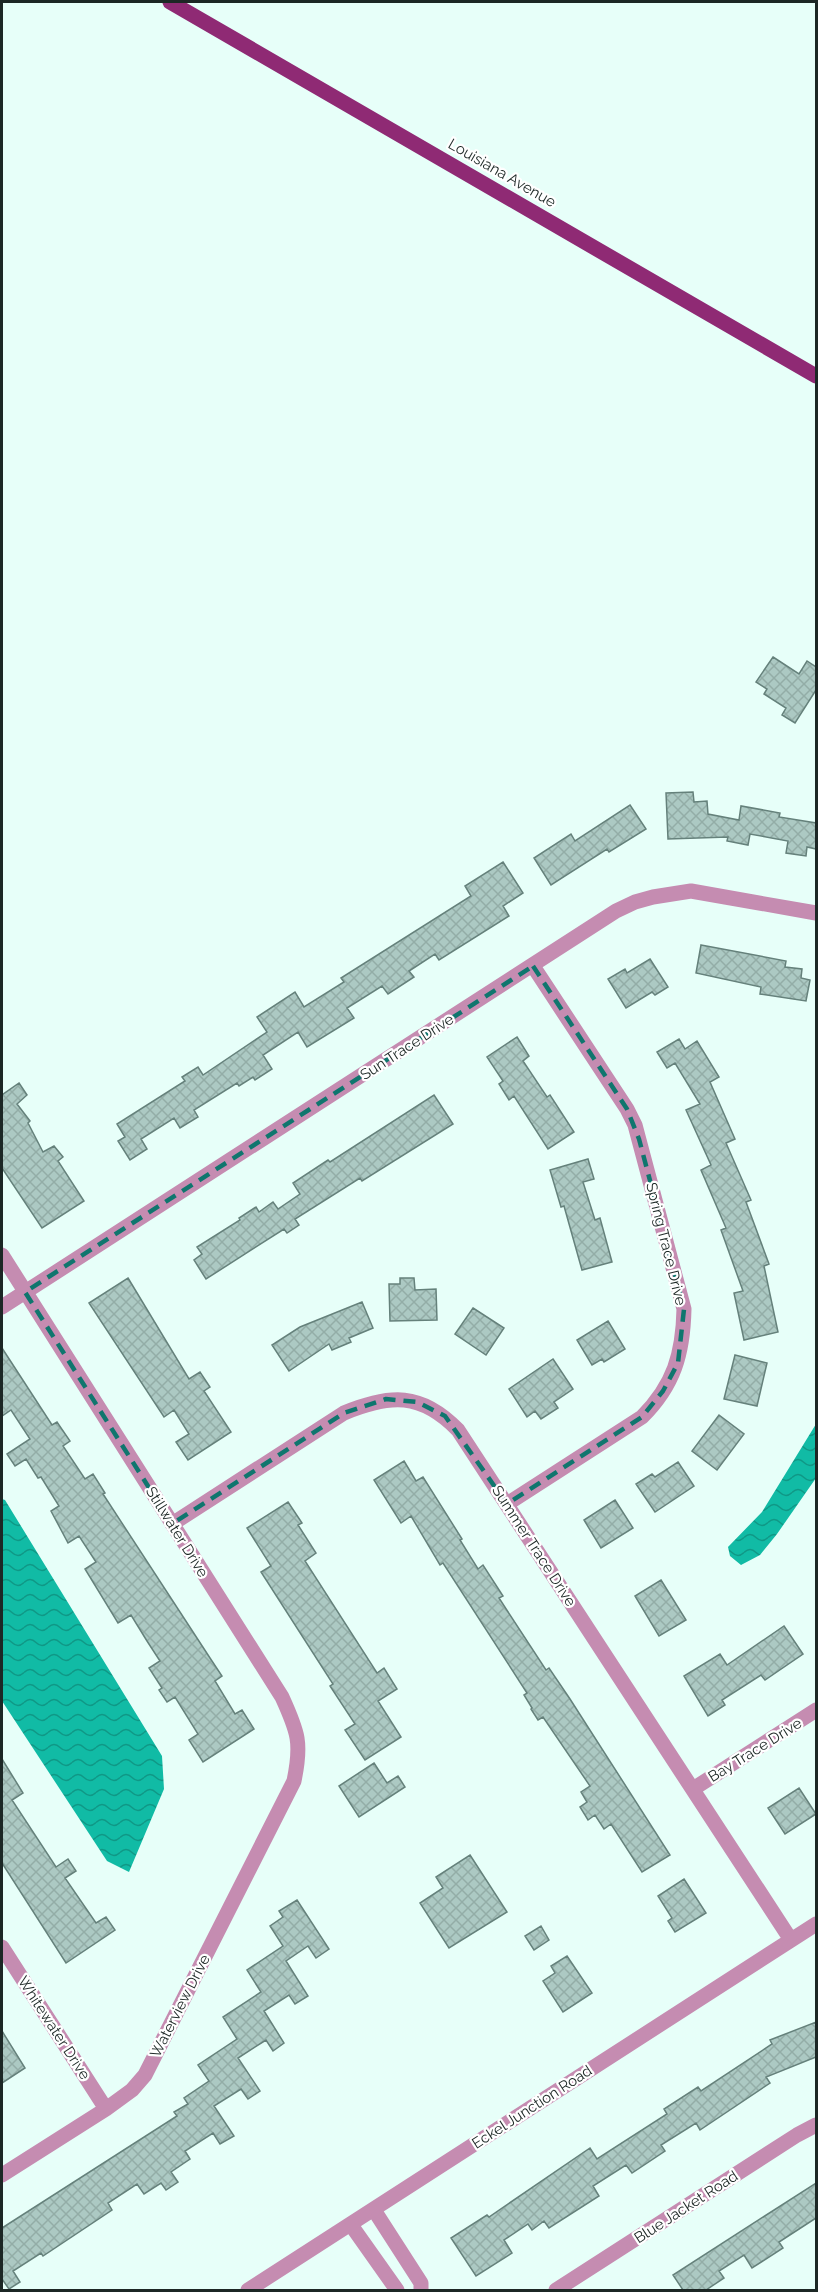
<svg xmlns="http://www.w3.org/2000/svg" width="818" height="2292" font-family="Raleway,sans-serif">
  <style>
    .water { fill: url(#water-waves) }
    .building { fill: url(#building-cross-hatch); stroke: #65817b; stroke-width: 1.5 }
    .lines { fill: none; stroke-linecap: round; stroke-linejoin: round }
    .minor { stroke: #c58cb1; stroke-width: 15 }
    .major { stroke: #8f2a74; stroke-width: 15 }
    .marked { fill: none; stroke: #0f766e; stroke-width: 4.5; stroke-dasharray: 12 8; stroke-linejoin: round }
    .labels { text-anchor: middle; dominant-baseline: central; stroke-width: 4.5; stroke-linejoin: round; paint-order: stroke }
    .street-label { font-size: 15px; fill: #1c2725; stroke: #fff }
  </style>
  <defs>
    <pattern id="water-waves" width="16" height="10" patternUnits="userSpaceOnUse" patternTransform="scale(1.5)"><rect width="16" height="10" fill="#11bba5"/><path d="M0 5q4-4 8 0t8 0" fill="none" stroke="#0f9886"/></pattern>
    <pattern id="building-cross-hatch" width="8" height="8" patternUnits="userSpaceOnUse" patternTransform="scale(1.5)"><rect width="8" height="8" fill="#acc9c3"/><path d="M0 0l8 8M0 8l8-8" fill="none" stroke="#93ada7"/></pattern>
  </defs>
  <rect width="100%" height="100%" fill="#e7fff9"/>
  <path class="water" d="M816 1424V1478L777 1534 760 1555 741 1565 730 1556 728 1547 762 1512Z
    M2 1499 5 1500 162 1756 164 1789 129 1872 107 1861 2 1701Z"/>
  <path class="building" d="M773 657 799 674 807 661 816 667V690L795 723 782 715 786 708 764 694 767 689 756 682Z
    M693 792 694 802 707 801 708 814 739 820 741 806 780 813 779 817 816 823V849L807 847 806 856 786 853 788 841 750 834 748 845 727 841 728 837 668 839 666 793Z
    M630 805 646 829 609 852 607 849 551 885 534 858 571 834 575 841Z
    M503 862 523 893 503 906 509 916 439 960 435 954 409 971 414 977 388 994 382 986 347 1008 354 1018 307 1047 298 1032 263 1055 272 1069 255 1080 253 1077 239 1086 237 1083 194 1110 198 1117 180 1128 174 1118 141 1139 147 1149 130 1160 118 1141 125 1137 117 1124 185 1081 182 1077 198 1067 203 1075 267 1032 257 1017 295 992 304 1007 344 982 341 978 471 896 465 886Z
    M701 945 786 961 785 967 802 969 801 978 810 980 806 1001 760 994 761 987 696 973Z
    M650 959 668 987 655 995 652 992 626 1008 608 979 625 969 627 973Z
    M517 1037 529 1056 523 1061 547 1097 550 1095 574 1132 548 1149 514 1096 509 1100 499 1084 503 1081 487 1057Z
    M679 1039 685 1049 697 1041 719 1077 710 1082 735 1139 726 1143 751 1200 746 1202 769 1264 764 1266 778 1332 744 1340 734 1293 743 1291 721 1230 726 1228 701 1170 711 1165 686 1110 700 1104 675 1063 667 1068 657 1052Z
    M19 1083 27 1095 17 1104 30 1121 28 1123 43 1152 54 1146 63 1157 58 1161 84 1201 42 1228 2 1168V1095Z
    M434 1095 453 1124 362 1181 360 1178 295 1219 299 1225 287 1233 284 1229 206 1279 194 1260 202 1254 197 1247 240 1220 239 1218 256 1207 259 1212 273 1202 278 1209 300 1194 293 1183 328 1160 330 1162Z
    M588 1159 594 1179 583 1182 595 1220 600 1218 612 1262 582 1270 564 1206 561 1207 550 1170Z
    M128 1278 189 1379 200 1372 210 1387 204 1391 231 1432 188 1460 176 1442 189 1434 174 1410 164 1417 89 1303Z
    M400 1278H414L415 1290 436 1289 437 1320 390 1321 389 1284H400Z
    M362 1302 373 1328 349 1338 351 1342 332 1350 329 1344 289 1371 272 1345 300 1327Z
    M473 1308 504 1328 486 1355 455 1334Z
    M608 1321 625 1349 604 1362 602 1359 592 1365 577 1340Z
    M2 1348 52 1425 57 1422 70 1441 63 1446 85 1479 93 1474 105 1493 103 1494 210 1658 222 1676 215 1681 235 1714 242 1710 254 1729 203 1762 189 1740 198 1734 175 1697 167 1702 159 1690 162 1688 149 1668 160 1661 147 1641 131 1615 118 1623 85 1569 96 1562 79 1536 68 1543 51 1511 59 1506 41 1477 38 1478 26 1459 15 1466 7 1454 30 1439 11 1410 2 1416Z
    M735 1355 767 1363 757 1406 724 1399Z
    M553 1359 573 1389 554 1402 558 1408 541 1419 535 1411 527 1417 509 1389Z
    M719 1415 744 1434 717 1470 692 1451Z
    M404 1461 416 1481 423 1477 462 1539 460 1540 478 1569 483 1565 503 1596 499 1598 546 1670 549 1668 570 1699 670 1855 642 1872 611 1824 604 1829 595 1815 588 1820 580 1807 587 1802 581 1792 590 1786 543 1717 538 1720 531 1709 532 1708 524 1695 527 1693 443 1563 440 1565 411 1516 401 1523 374 1480Z
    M678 1462 694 1486 655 1512 636 1484 652 1474 655 1477Z
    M615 1500 633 1528 601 1548 584 1520Z
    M288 1502 302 1523 298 1525 316 1553 305 1561 377 1673 384 1668 397 1689 378 1701 401 1737 365 1760 345 1730 355 1724 330 1686 333 1684 261 1572 271 1566 247 1528Z
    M661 1580 686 1620 659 1636 635 1596Z
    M784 1626 803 1654 765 1680 761 1675 722 1700 725 1705 708 1716 684 1676 720 1654 727 1665Z
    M2 1759 23 1793 12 1800 56 1867 68 1859 76 1871 65 1878 96 1923 106 1917 115 1930 66 1963 2 1863Z
    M374 1763 387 1783 398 1776 405 1787 359 1817 339 1786Z
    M799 1788 816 1814 785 1834 768 1808Z
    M470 1855 507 1912 449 1948 420 1903 443 1888 436 1877Z
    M684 1879 706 1913 675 1932 668 1921 672 1918 658 1896Z
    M297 1900 329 1949 316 1958 308 1946 286 1961 308 1996 295 2004 289 1995 264 2011 284 2043 273 2051 266 2040 238 2058 260 2091 248 2099 241 2089 214 2106 234 2136 220 2144 213 2133 185 2151 190 2159 171 2172 178 2182 166 2190 161 2183 144 2194 137 2184 108 2203 112 2210 43 2256 41 2253 13 2271 20 2282 9 2289 2 2279V2228L177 2116 174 2112 188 2104 184 2098 209 2081 198 2065 237 2039 223 2017 261 1992 247 1970 283 1946 270 1926 283 1917 279 1911Z
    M541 1926 549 1940 534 1950 525 1936Z
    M567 1956 592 1993 563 2012 543 1981 555 1973 551 1966Z
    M816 2022V2057L766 2077 770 2083 700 2130 696 2123 661 2145 665 2151 632 2173 626 2165 593 2186 599 2196 549 2228 544 2221 532 2230 528 2224 504 2240 512 2253 476 2276 451 2238 487 2215 489 2217 590 2148 597 2159 667 2114 664 2109 698 2087 701 2091 772 2044 770 2040Z
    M2 2031 25 2068 2 2083Z
    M816 2183V2218L779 2242 783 2248 752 2268 744 2255 719 2271 724 2278 706 2290H683L673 2275Z"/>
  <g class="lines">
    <path class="minor" d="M2 1255 282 1697C298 1732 302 1743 294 1781L145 2075 132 2090 106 2109 2 2175
      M2 1307 616 911 635 902 653 897 691 891 816 913
      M507 1504 642 1417C674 1385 683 1354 684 1309L635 1125 627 1109 533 966
      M172 1524 344 1413C390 1394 421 1392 458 1430L791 1940
      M693 1789 816 1710
      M2 1947 106 2109
      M374 2210 421 2283V2290
      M351 2225 397 2290
      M248 2290 816 1924
      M556 2290 797 2135 816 2125"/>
    <path class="major" d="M170 2 816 376"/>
  </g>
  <path class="marked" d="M533 966 627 1109 639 1139 684 1309 678 1363 663 1391 642 1417 507 1504 445 1416 417 1402 386 1399 344 1413 172 1524 25 1292Z"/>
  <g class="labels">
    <g class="street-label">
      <text transform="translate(502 173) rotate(30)">Louisiana Avenue</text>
      <text transform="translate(407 1047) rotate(-33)">Sun Trace Drive</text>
      <text transform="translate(666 1244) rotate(76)">Spring Trace Drive</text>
      <text transform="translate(177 1532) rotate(58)">Stillwater Drive</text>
      <text transform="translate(534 1546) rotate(57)">Summer Trace Drive</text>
      <text transform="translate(755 1750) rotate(-32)">Bay Trace Drive</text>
      <text transform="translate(180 2006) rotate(-63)">Waterview Drive</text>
      <text transform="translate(54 2028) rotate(57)">Whitewater Drive</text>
      <text transform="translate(532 2107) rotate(-33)">Eckel Junction Road</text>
      <text transform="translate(686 2207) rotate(-33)">Blue Jacket Road</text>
    </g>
  </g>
  <rect width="818" height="2292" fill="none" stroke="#1c2725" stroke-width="6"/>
</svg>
